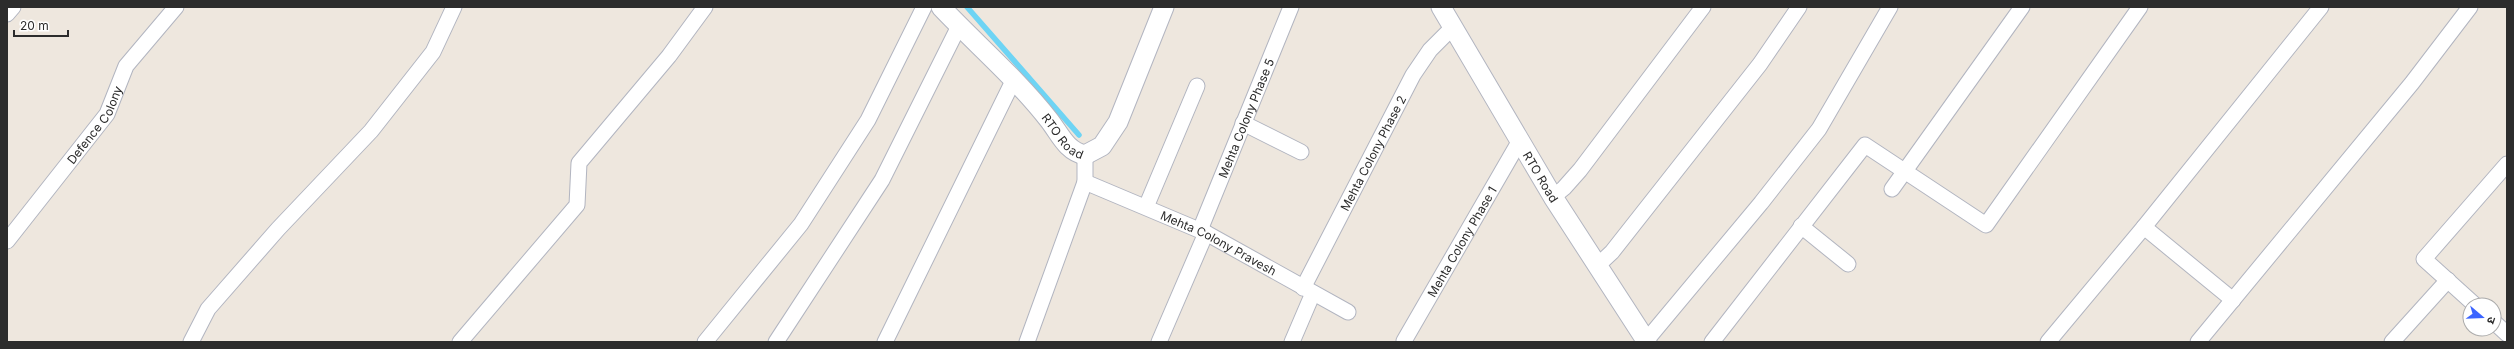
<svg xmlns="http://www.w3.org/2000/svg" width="2514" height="349" font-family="Inter,'Noto Sans Devanagari',sans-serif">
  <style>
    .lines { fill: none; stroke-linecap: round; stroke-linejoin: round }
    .stream { stroke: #6ed4f4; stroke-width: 5.5 }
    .minor-casing { stroke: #b2b5c0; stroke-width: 17 }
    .tertiary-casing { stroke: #b2b5c0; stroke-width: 21 }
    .minor { stroke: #fff; stroke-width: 15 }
    .tertiary { stroke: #fff; stroke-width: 19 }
    .labels { text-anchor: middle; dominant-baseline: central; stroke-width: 4; stroke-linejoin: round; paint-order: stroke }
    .street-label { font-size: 12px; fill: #2c2c2c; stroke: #fff }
  </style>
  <rect width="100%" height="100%" fill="#eee7de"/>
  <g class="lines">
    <path class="stream" d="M967 7 1079 135"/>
    <defs>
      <g id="minor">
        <path d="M7 14 13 7"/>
        <path d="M1243 123 1301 152"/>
        <path id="s1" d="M1085 182 1206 233 1348 312"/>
        <path d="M1892 189 2022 7"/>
        <path d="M1553 197 1564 188 1580 170 1703 7"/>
        <path d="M1146 207 1197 86"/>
        <path d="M1801 226 1848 264"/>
        <path d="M2144 227 2233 300"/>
        <path id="s2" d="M1200 230 1291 7"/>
        <path id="s3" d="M7 241 107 114 126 66 176 7"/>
        <path d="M1597 266 1612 252 1760 64 1799 7"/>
        <path id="s4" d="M1303 288 1413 75 1430 50 1453 27"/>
        <path d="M2475 305 2424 259 2507 164"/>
        <path d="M2494 322 2507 334"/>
        <path id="s5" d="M1404 341 1519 142"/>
        <path d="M191 342 208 309 278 229 371 131 433 52 454 7"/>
        <path d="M460 342 577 205 579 163 669 56 705 7"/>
        <path d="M705 342 801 224 868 120 924 7"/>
        <path d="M776 342 882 180 959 26"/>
        <path d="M885 342 1014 79"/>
        <path d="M1027 342 1085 182V155"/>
        <path d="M1159 342 1206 233"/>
        <path d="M1292 342 1313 293"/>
        <path d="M1645 342 1761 203 1819 129 1890 7"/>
        <path d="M1712 342 1865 145 1986 225 2140 7"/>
        <path d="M2048 342 2144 227 2321 7"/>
        <path d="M2198 342 2412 83 2470 7"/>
        <path d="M2392 342 2448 280"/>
      </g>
      <g id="tertiary">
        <path id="s6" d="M941 7C977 45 1017 79 1049 120 1060 134 1066 151 1085 155L1102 146 1118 122 1164 7"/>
        <path id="s7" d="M1441 7 1553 197 1647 342"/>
      </g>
    </defs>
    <use href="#minor" class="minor-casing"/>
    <use href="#tertiary" class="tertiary-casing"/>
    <use href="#minor" class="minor"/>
    <use href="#tertiary" class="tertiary"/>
  </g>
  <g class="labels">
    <g class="street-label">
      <text stroke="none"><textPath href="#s2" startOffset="121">Mehta Colony Phase 5</textPath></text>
      <text stroke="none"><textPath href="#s3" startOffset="146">Defence Colony</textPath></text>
      <text stroke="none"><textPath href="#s6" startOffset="178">RTO Road</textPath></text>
      <text stroke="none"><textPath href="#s4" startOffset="152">Mehta Colony Phase 2</textPath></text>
      <text stroke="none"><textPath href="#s7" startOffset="197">RTO Road</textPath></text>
      <text stroke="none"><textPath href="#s5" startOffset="115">Mehta Colony Phase 1</textPath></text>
      <text stroke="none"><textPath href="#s1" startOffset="147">Mehta Colony Pravesh</textPath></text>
    </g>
  </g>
  <rect width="2514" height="349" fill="none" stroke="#2c2c2c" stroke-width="16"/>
  <g transform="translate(2482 317) rotate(109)"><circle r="19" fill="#ffffff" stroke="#ababab"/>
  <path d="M0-3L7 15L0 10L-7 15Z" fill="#3b64ff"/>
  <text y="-6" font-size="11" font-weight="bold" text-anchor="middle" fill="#2c2c2c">उ</text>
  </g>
  <path d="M14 30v6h54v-6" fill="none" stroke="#2c2c2c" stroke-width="2"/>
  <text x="20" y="30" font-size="12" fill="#2c2c2c" stroke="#ffffff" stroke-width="3" paint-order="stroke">20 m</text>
</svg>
